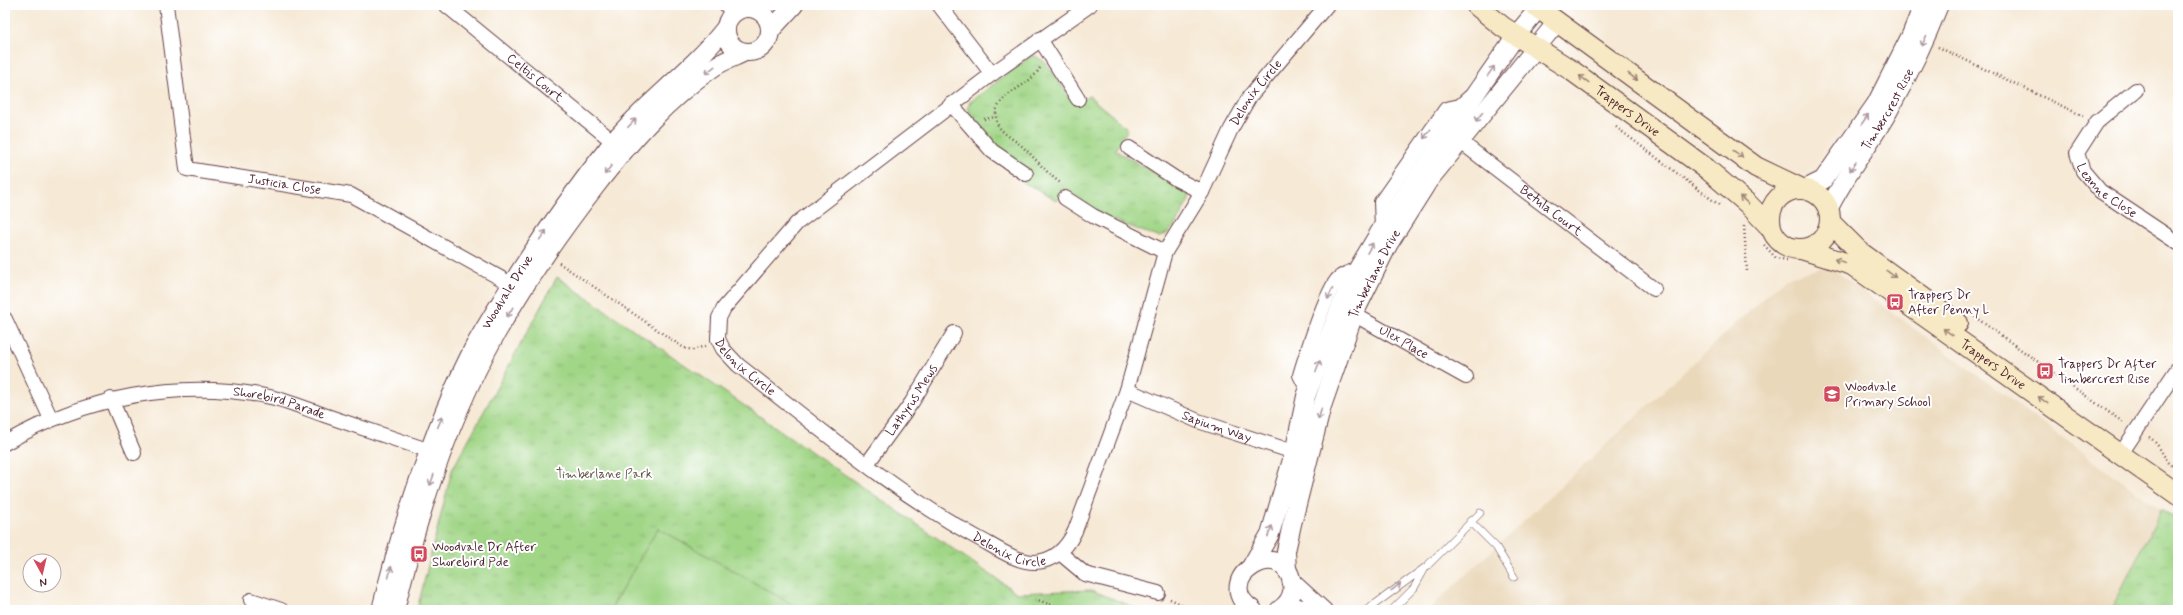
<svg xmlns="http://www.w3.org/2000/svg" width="2183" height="615" font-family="Mynerve,sans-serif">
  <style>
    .built { fill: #ead8ba }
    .grass { fill: url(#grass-tufts); stroke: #767a59 }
    .garden { fill: #a1d687; stroke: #767a59 }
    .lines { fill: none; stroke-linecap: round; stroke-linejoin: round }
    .service-casing { stroke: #643d44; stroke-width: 8 }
    .minor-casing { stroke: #643d44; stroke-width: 16 }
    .tertiary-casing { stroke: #643d44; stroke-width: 20 }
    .secondary-casing { stroke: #643d44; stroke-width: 22 }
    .path { stroke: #643d44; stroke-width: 2.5; stroke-dasharray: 1 3; stroke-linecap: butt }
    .service { stroke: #fff; stroke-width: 7 }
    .minor { stroke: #fff; stroke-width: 14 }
    .tertiary { stroke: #fff; stroke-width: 18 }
    .secondary { stroke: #f7e9c3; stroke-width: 20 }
    .oneway { stroke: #ae9aa0 }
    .oneway2 { stroke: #a08477 }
    .labels { text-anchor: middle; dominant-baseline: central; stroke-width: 4; stroke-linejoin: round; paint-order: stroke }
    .street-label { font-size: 13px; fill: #4a1f2b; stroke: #fff }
    .poi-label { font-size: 13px; fill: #4a1f2b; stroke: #fff; text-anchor: start }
    .park-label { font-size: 13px; fill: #645647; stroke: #fff }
  </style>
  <defs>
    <pattern id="grass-tufts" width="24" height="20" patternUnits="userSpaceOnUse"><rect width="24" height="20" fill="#a1d687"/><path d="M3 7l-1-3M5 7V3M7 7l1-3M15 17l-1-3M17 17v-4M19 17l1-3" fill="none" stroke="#8cb775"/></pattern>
  </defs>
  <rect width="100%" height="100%" fill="#fff"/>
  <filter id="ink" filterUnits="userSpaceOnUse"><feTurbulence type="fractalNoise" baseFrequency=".025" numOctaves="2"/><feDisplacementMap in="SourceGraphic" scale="8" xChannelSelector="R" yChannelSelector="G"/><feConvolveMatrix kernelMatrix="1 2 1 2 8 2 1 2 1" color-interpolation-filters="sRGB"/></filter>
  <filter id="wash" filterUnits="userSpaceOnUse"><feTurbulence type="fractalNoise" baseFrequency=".012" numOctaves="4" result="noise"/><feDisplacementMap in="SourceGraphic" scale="16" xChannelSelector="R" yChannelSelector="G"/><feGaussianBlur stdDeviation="0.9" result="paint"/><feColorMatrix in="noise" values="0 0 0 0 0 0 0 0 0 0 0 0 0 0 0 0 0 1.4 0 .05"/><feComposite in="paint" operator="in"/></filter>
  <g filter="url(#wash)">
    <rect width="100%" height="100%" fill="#f6e9d5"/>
    <path class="built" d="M1829 266 2161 510 2111 610H1428L1785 278Z"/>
    <path class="grass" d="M1034 55 1046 63 1075 104 1089 96 1128 129 1115 150 1189 194V199C1181 213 1175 234 1158 237L1107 218 1064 189 1056 201 1023 182 1030 171 999 147 970 113 968 107 970 102 1028 58Z
      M557 277 1017 593 1091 590 1141 610H417L452 470Z
      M2161 510 2178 519V610H2111Z"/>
    <path class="garden" d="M658 528 802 610H610Z"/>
  </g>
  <g filter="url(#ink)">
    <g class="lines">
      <defs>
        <path id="service" d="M1470 521 1496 547 1514 577
          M1367 610 1427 566 1480 513
          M1392 610 1414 588 1425 568"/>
        <g id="minor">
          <path id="s1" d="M166 5 187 169 351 195 520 289"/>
          <path id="s2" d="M446 5 621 148"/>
          <path d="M726 5 733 13"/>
          <path d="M939 5 992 74"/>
          <path id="s3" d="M1090 5 992 74 797 223 724 308 719 318 718 339 723 349 738 365C818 427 897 495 987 543 1001 551 1018 562 1035 562 1055 561 1067 548 1075 531L1127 390 1165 252 1202 192 1231 129 1250 96 1327 5"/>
          <path d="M1040 39 1078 99"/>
          <path id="s4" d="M2136 90 2097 122 2077 153 2083 171 2100 191 2178 243"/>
          <path d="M951 104 992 151 1026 174"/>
          <path id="s5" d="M1453 136 1654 289"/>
          <path d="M1129 148 1176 179 1202 192"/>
          <path d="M1065 198 1093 216 1165 252"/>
          <path d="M1382 228 1381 202 1446 109 1460 106 1470 97"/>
          <path id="s6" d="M1346 310 1466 377"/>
          <path d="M5 319 51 419"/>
          <path id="s7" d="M1127 390 1198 421 1303 455"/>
          <path d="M1306 396V387L1300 375C1305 358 1327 289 1338 279 1343 274 1350 272 1357 270"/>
          <path d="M111 399 134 453"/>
          <path id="s8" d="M5 443C85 397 179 378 270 397 288 401 307 409 324 415 363 428 401 441 439 454"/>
          <path d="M2120 455 2178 368"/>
          <path id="s9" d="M867 464 912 402 954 333"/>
          <path d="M1060 553 1085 574 1158 593"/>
          <path d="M1292 580 1325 610"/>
          <path d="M251 600 281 610"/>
          <path d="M1285 607 1299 606 1319 610"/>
        </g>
        <g id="tertiary">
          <circle cx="748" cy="30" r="22"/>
          <path d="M771 30 794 5"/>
          <path d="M1805 189 1823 180 1876 104 1911 35 1923 5"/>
          <path id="s10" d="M1828 210C1845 175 1870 144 1889 110 1908 76 1925 41 1939 5"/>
          <path d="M1252 565 1270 534 1294 453 1306 396 1340 308 1357 270 1382 228 1517 34 1538 9"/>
          <path id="s11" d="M1287 571 1286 551 1292 524 1322 406 1354 314 1388 245 1429 180 1557 22"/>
          <path id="s12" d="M381 610C403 520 431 433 473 349 481 334 490 320 499 305 533 248 571 195 612 143 647 101 693 70 726 27"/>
          <path d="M395 610C416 522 443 435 485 354 516 295 554 240 595 187 630 142 667 99 714 67 723 61 735 57 745 52"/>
          <path d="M1253 610C1207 580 1285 532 1292 584 1294 595 1288 604 1279 610"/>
        </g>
        <g id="secondary">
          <path id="s13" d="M1476 5 1503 27 1571 70 1707 169 1748 204 1771 228"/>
          <path d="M1534 5 1756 167 1802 189"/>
          <circle cx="1800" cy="219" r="30"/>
          <path d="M1830 222 1860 252 1958 323"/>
          <path id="s14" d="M1801 249 1852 265 2178 495"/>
        </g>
      </defs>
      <use href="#service" class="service-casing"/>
      <use href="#minor" class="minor-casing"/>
      <use href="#tertiary" class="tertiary-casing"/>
      <use href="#secondary" class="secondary-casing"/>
      <path class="path" d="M1938 47 2083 116
        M1040 68C1030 85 1009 89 999 105 995 110 995 120 998 125 1003 135 1016 140 1024 148 1037 160 1047 174 1062 184
        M984 119 995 117
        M1616 127 1719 205
        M1744 226 1747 271
        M1764 245 1776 258 1787 260
        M559 263 684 348 693 350 705 346
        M1975 317 2124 423
        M2149 437C2162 445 2162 461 2178 470
        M1035 599 1065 610
        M1170 599 1194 610"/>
      <use href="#service" class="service"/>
      <use href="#minor" class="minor"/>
      <use href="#tertiary" class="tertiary"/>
      <use href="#secondary" class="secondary"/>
    </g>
    <defs><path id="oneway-shaft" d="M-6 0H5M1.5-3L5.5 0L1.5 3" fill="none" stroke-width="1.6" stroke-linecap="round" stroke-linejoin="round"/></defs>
    <g class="oneway">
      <use href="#oneway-shaft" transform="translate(1924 41) rotate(115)"/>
      <use href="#oneway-shaft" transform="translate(710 70) rotate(142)"/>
      <use href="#oneway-shaft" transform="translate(1491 71) rotate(-55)"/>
      <use href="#oneway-shaft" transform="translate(1479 117) rotate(128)"/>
      <use href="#oneway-shaft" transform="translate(1865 119) rotate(-56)"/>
      <use href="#oneway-shaft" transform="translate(632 123) rotate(-46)"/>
      <use href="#oneway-shaft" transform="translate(1427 134) rotate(127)"/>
      <use href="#oneway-shaft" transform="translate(1853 166) rotate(122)"/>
      <use href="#oneway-shaft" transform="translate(608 170) rotate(128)"/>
      <use href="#oneway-shaft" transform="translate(543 235) rotate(-54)"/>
      <use href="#oneway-shaft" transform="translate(1370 248) rotate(-60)"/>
      <use href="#oneway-shaft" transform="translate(1330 294) rotate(115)"/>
      <use href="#oneway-shaft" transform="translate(510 312) rotate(121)"/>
      <use href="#oneway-shaft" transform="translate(1318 366) rotate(-69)"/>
      <use href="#oneway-shaft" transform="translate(1320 414) rotate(105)"/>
      <use href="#oneway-shaft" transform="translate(440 422) rotate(-67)"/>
      <use href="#oneway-shaft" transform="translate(432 480) rotate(109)"/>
      <use href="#oneway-shaft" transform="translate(1270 531) rotate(-69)"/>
      <use href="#oneway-shaft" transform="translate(390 572) rotate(-76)"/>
      <use href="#oneway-shaft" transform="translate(1396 587) rotate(-38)"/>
    </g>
    <g class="oneway2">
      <use href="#oneway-shaft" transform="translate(1633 77) rotate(37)"/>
      <use href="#oneway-shaft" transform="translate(1584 79) rotate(-144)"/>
      <use href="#oneway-shaft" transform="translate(1738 154) rotate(36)"/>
      <use href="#oneway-shaft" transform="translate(1744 200) rotate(-139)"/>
      <use href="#oneway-shaft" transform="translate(1840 261) rotate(-162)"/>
      <use href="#oneway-shaft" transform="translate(1891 274) rotate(36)"/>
      <use href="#oneway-shaft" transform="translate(1948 332) rotate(-145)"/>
      <use href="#oneway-shaft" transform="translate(2043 400) rotate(-144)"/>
    </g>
  </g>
  <defs>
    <symbol id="bus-square" viewBox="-11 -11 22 22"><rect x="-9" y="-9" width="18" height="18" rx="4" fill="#d1495b" stroke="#fff"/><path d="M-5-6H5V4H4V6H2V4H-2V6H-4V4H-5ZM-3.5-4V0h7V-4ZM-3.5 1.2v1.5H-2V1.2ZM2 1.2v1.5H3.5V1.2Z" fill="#fff"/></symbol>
    <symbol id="school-square" viewBox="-11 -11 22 22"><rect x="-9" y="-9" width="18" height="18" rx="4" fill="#d1495b" stroke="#fff"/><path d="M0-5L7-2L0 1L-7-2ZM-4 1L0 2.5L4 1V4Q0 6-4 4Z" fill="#fff"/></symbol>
  </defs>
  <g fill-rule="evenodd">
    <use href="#bus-square" x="1885" y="292" width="20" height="20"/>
    <use href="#bus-square" x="2035" y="361" width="20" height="20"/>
    <use href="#school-square" x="1822" y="384" width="20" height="20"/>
    <use href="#bus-square" x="409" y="544" width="20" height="20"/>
  </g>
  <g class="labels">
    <g class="street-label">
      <text stroke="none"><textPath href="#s2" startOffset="115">Celtis Court</textPath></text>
      <text stroke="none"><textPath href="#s3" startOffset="1432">Delonix Circle</textPath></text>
      <text stroke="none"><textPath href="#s10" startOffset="117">Timbercrest Rise</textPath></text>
      <text stroke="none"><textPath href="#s13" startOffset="185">Trappers Drive</textPath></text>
      <text stroke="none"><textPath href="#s1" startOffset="264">Justicia Close</textPath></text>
      <text stroke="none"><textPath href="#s4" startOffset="137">Leanne Close</textPath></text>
      <text stroke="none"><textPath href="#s5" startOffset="123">Betula Court</textPath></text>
      <text stroke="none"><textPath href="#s11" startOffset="312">Timberlane Drive</textPath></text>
      <text stroke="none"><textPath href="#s12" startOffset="344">Woodvale Drive</textPath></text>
      <text stroke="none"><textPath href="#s6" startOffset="66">Ulex Place</textPath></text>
      <text stroke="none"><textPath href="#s3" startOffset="549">Delonix Circle</textPath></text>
      <text stroke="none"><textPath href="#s14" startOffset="226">Trappers Drive</textPath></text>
      <text stroke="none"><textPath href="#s9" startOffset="78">Lathyrus Mews</textPath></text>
      <text stroke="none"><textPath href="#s8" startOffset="285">Shorebird Parade</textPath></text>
      <text stroke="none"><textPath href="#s7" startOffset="97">Sapium Way</textPath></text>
      <text stroke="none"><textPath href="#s3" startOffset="873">Delonix Circle</textPath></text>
    </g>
    <g class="poi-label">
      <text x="1908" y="295">Trappers Dr<tspan x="1908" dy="15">After Penny L</tspan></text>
      <text x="2058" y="364">Trappers Dr After<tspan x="2058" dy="15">Timbercrest Rise</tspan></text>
      <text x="1845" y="387">Woodvale<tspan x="1845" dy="15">Primary School</tspan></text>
      <text x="432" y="547">Woodvale Dr After<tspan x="432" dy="15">Shorebird Pde</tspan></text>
    </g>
    <g class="park-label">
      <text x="604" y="474">Timberlane Park</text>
    </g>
  </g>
  <rect width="2183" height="615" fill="none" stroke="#fff" stroke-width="20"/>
  <g transform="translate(42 573) rotate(172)"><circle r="19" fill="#ffffff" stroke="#b7a5aa"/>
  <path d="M0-3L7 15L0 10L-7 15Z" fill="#d1495b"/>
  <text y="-6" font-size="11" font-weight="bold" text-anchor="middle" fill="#4a1f2b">N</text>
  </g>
</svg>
